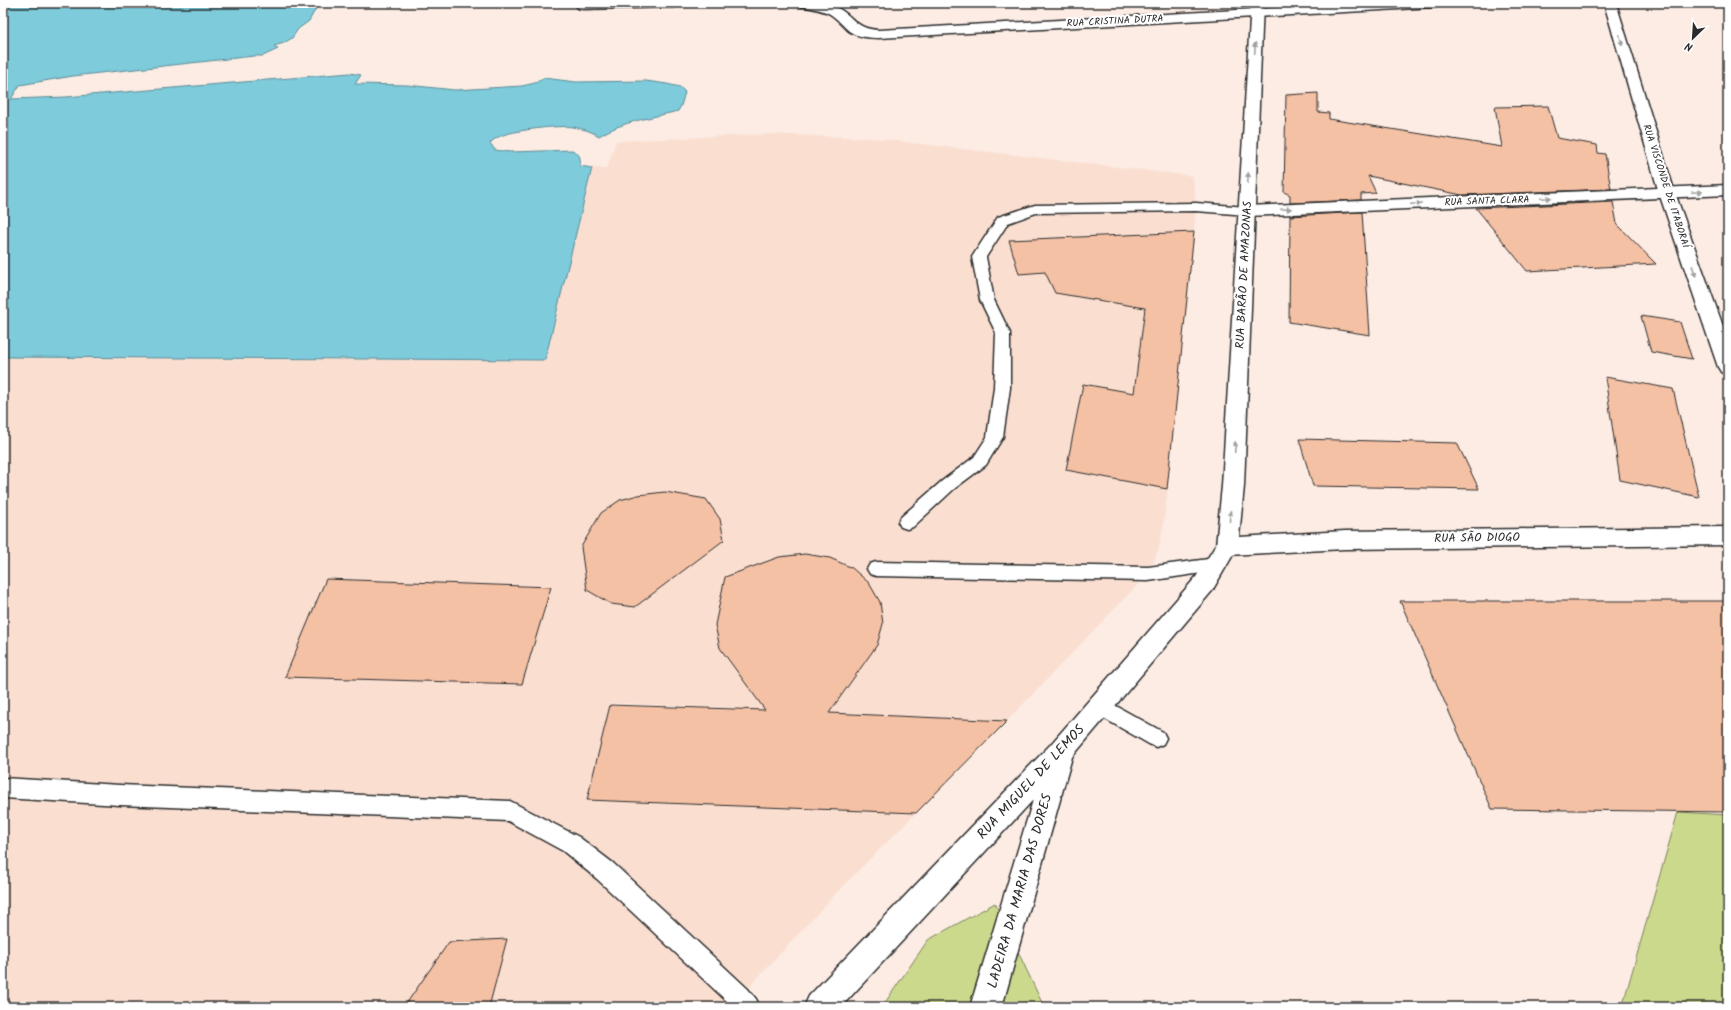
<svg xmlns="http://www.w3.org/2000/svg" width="1731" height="1010" font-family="Kalam,sans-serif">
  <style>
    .built { fill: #fadfd1 }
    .green { fill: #cbd98c; stroke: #7b825c }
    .water { fill: #7dcbdb; stroke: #5c8b95 }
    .building { fill: #f4c1a5; stroke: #2b2b2b }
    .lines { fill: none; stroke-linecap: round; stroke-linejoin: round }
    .service-casing { stroke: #2b2b2b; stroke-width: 3 }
    .minor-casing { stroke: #2b2b2b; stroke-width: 3 }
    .tertiary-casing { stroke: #2b2b2b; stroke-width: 3 }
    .service { fill: #fff; fill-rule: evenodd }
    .minor { fill: #fff; fill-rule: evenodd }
    .tertiary { fill: #fff; fill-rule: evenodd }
    .oneway { fill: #a0a0a0 }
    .labels { text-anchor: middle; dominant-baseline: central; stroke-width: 4; stroke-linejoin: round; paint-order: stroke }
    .far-street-label { font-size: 10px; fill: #2b2b2b; stroke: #fff }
    .street-label { font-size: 12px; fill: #2b2b2b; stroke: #fff }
    .near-street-label { font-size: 14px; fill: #2b2b2b; stroke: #fff }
  </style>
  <rect width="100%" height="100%" fill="#fcece4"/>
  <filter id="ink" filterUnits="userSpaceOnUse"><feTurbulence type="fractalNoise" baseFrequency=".025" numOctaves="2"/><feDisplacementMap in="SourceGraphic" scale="8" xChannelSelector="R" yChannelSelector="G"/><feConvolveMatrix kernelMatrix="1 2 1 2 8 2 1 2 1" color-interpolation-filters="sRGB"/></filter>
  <g filter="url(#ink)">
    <path class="built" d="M767 134 872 138 1193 176 1196 207 1194 232 1164 522 1159 548 1148 574 1007 721 610 703 588 800 916 813 840 889 731 1007H3V357L544 360 592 168H607L616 141Z"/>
    <path class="green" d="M1678 812 1728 815V1007H1622Z
      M995 903 1044 1007H882L928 940Z"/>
    <path class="water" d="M3 3H319L309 21 298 29 292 38 284 43 274 46 278 49 263 56H254L73 76 20 85 11 99 66 97 350 73 361 75 355 84 407 85 455 90 522 86 535 83 544 78 576 82 646 81 667 84 680 87 685 92 681 106 678 111C651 118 623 121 599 136 591 131 583 129 573 127 558 125 518 130 503 135 498 137 494 139 490 143L495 150 510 152 572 150C580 154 581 157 580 166L592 168 545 360 3 357Z"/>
    <path class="building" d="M1318 93V112L1329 113V119L1502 147 1495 107 1548 106 1557 138 1597 145 1598 153 1605 154 1611 189 1462 195 1368 176 1376 193 1361 194V200L1290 203V195L1284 192 1286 95Z
      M1613 202 1617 224 1656 264 1527 271 1476 208Z
      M1362 212 1370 335 1289 322 1290 216Z
      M1194 232 1167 489 1066 470 1083 384 1134 393 1145 308 1055 293 1045 272 1019 274 1009 240Z
      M1641 316 1680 322 1692 359 1651 352Z
      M1605 377 1673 389 1699 497 1620 480Z
      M1299 439 1457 443 1479 489 1313 486Z
      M665 492 706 499 720 519 724 540 635 607 611 604 587 590 581 547 601 513 620 500 638 495Z
      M805 554 830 558 852 568 869 583 880 602 883 624 877 645 829 713 1007 721 916 813 587 800 610 705 765 710 720 648 715 625 725 577 779 557Z
      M326 579 551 587 522 684 285 677Z
      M1400 601H1728V812L1492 809Z
      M507 939 489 1007H404L449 942Z"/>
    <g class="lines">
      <defs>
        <path id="service" d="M1196 203 1247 207 1252 208 1253 211 1252 214 1247 215 1196 211 1036 213 1008 223 986 257 994 300 1010 333V388L1003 437 986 465 954 489 913 527 907 529 901 527 898 522 901 517 942 481 974 457 987 437 994 388 996 333 980 300 972 257 998 217 1035 205Z
          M1216 558 1222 560 1225 565 1222 570 1148 581 876 576 870 574 867 569 870 564 876 562 1148 567Z
          M1100 697 1163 732 1166 738 1163 744 1156 747 1149 744 1093 712 1090 706 1093 700Z
          M3 778 120 785 510 801 579 837 613 863 748 989 756 999 760 1007H733L597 879 563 851 508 821 120 805 3 798Z"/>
        <path id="minor" d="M578 3H680L679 6 674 7 583 9 578 8 576 5Z
          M799 3C810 3 823 1 833 6 855 15 853 29 879 30L1364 3H1441L1440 6 1435 7 879 38C869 38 857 37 849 31 842 25 838 19 830 14 821 9 811 8 800 6Z
          M1728 185V195L1247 216 1241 215 1239 211 1241 207 1247 206Z
          M1227 537 1235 540 1238 546 1212 591 1072 757 1002 1007H970L1033 800 841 1007H804L809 996 1051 744 1196 577 1219 540Z"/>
        <path id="tertiary" d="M1251 3H1263L1244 486 1239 537 1345 531 1728 527V545L1345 549 1227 555 1219 552 1216 546 1222 486Z
          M1604 3H1616L1675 193 1728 340V374L1721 372 1718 367 1659 193Z"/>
      </defs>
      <use href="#service" class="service-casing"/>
      <use href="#minor" class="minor-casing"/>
      <use href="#tertiary" class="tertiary-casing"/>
      <use href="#service" class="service"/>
      <use href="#minor" class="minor"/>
      <use href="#tertiary" class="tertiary"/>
    </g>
    <defs><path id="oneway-solid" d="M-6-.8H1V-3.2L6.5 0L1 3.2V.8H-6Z"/></defs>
    <g class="oneway">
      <use href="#oneway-solid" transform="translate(1621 40) rotate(74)"/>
      <use href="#oneway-solid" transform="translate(1255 48) rotate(-87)"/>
      <use href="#oneway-solid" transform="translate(1248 178) rotate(-87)"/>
      <use href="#oneway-solid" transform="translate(1697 192) rotate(-3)"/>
      <use href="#oneway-solid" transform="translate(1546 198) rotate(-2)"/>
      <use href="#oneway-solid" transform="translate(1416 204) rotate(-2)"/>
      <use href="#oneway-solid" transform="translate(1286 209) rotate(-2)"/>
      <use href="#oneway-solid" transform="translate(1694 271) rotate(71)"/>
      <use href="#oneway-solid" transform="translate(1235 447) rotate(-87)"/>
      <use href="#oneway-solid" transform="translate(1230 516) rotate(-84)"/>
    </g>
  </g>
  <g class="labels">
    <g class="far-street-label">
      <text transform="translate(1115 21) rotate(-3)">RUA CRISTINA DUTRA</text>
      <text transform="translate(1666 186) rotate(72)">RUA VISCONDE DE ITABORAÍ</text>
      <text transform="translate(1487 201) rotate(-2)">RUA SANTA CLARA</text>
    </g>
    <g class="street-label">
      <text transform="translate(1244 275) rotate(-87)">RUA BARÃO DE AMAZONAS</text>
      <text transform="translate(1477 538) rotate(-1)">RUA SÃO DIOGO</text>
    </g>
    <g class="near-street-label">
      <text transform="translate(1031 782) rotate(-47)">RUA MIGUEL DE LEMOS</text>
      <text transform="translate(1020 891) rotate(-74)">LADEIRA DA MARIA DAS DORES</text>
    </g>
  </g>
  <rect width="1731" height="1010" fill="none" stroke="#fff" stroke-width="16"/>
  <rect x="8" y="8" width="1715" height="994" fill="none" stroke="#2b2b2b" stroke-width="1.5" filter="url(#ink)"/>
  <g transform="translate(1693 38) rotate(205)" stroke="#ffffff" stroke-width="3" paint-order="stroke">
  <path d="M0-3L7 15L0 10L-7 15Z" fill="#2b2b2b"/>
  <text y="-6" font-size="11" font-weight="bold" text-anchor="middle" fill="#2b2b2b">N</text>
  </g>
</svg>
